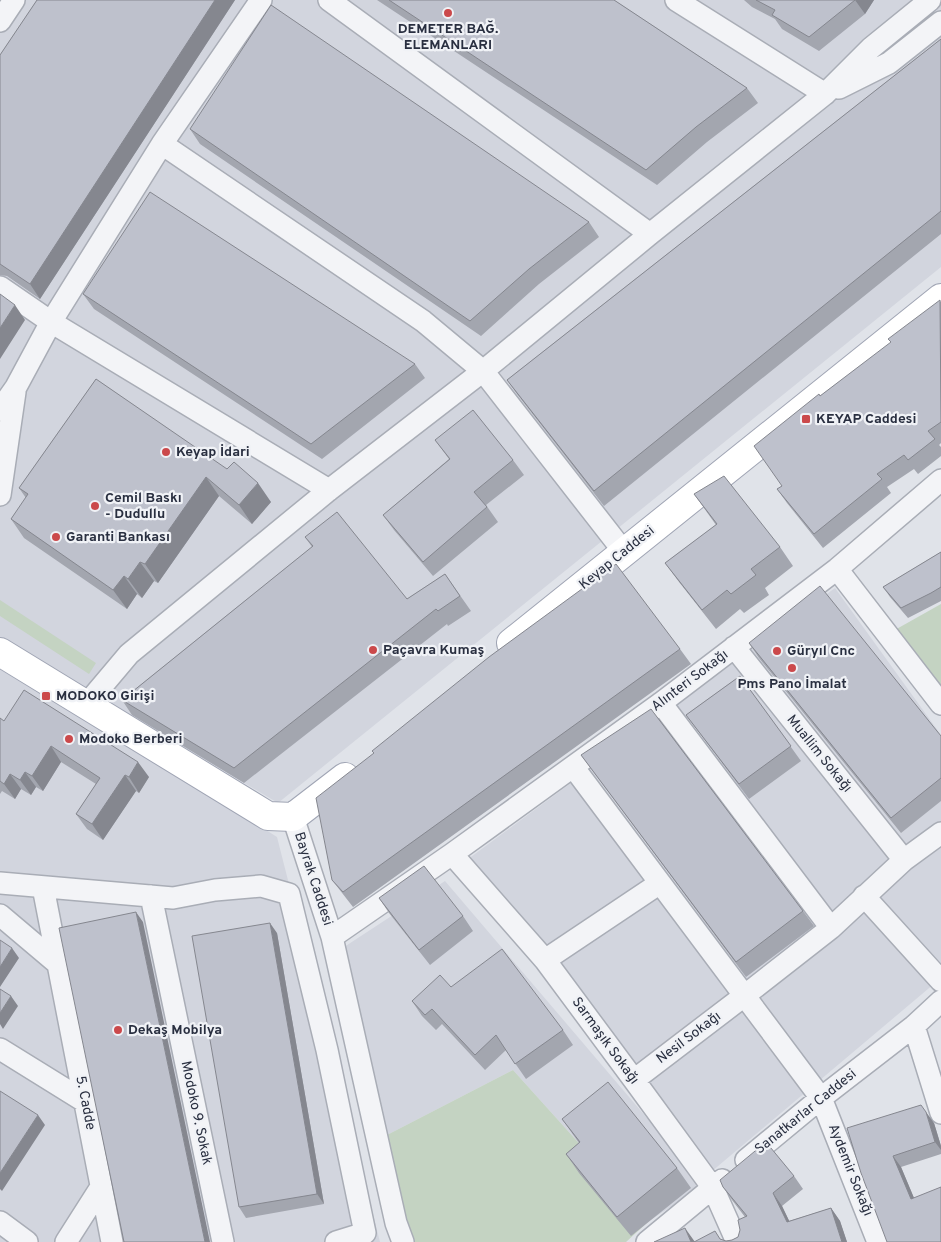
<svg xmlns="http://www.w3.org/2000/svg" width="941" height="1242" font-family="Overpass,sans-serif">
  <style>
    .built { fill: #d2d5de }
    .green { fill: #c4d3c2 }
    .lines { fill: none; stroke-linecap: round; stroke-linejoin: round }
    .minor-casing { stroke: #a9adb6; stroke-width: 24 }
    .major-casing { stroke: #a0a5b4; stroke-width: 30 }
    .minor { stroke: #f3f4f7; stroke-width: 21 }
    .major { stroke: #fff; stroke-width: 28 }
    .wall { fill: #a3a6af }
    .shaded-wall { fill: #85878f }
    .building { fill: #bec1cc; stroke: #85878f }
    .poi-dot { fill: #cb494b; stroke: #f0f2f6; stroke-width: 2 }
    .labels { text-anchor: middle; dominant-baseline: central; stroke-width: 4.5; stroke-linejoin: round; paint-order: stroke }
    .poi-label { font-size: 14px; font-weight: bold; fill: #292f40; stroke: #f0f2f6; text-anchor: start }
    .street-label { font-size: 14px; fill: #292f40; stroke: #f0f2f6 }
  </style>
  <rect width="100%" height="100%" fill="#e0e3e9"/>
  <path class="built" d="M0 0H941V267L278 803 0 638Z
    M835 588 941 735V978L711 1172 460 865Z
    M0 663 277 837 380 1242H0Z
    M445 881 704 1185 649 1221 513 1070 387 1135 335 953Z"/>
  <path class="green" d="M0 600 96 663 89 674 0 616Z
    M941 604V692L893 631Z
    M513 1070 649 1221 626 1242H412L387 1135Z"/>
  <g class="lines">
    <defs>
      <path id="minor" d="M329 0 650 234
        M676 0 825 94
        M0 21 14 0
        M839 88 889 63 941 22
        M162 144 423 321 483 371 624 552
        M0 287 51 322 329 490
        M0 410 16 387 51 322 162 144 261 0
        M0 495 15 392
        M837 569 941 704
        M734 647 904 860
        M661 703 831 928
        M86 705 129 654 329 490 483 371 650 234 825 94 871 48 930 0
        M574 768 821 1098 878 1242
        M293 817 332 937 396 1223 403 1242
        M452 854 545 960 634 1080 713 1188 737 1242
        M0 883 173 898 215 890 261 886 289 894 327 1050 365 1233 336 1242
        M43 887 112 1242
        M151 896 223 1242
        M864 896 941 981
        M0 915 58 964
        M332 937 452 854 661 703 837 569 941 480
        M545 960 660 883
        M914 1026 941 1113
        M0 1049 84 1101
        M634 1080 744 996 831 928 904 860 941 833
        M746 1160 821 1098 914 1026 941 1001
        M0 1222 27 1242
        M66 1242 101 1187
        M647 1242 722 1180"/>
      <path id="major" d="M511 643 941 298
        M0 652 268 816 293 817 345 777"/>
    </defs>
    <use href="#minor" class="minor-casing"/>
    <use href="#major" class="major-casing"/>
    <use href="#minor" class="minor"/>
    <use href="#major" class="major"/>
  </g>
  <path class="wall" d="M37 0H235L40 299 7 276 0 275V55Z
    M377 0H614L747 88 758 103 707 142 657 185Z
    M744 0H874L865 14 819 51 782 29 775 19 752 7Z
    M941 39V234L604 506 517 394 507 380Z
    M190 129 589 222 599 237 539 284 481 336 200 144Z
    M83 294 415 364 425 378 322 459 94 309Z
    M941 301V443L939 445 941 447V456L918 474 914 469 887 487 891 493 823 548 787 503 777 489 782 486 820 396 891 343Z
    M96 379 271 502 252 524 219 496 158 583 154 581 142 598 137 594 127 609 24 538 11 519 26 498 19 488Z
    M435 440 513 460 524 475 486 505 498 522 433 576 394 530 383 515 449 459Z
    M694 494 780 547 793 566 765 588 769 595 744 613 740 609 716 629 679 582 665 563 716 525Z
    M305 537 407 599 445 574 471 611 448 626 447 624 244 783 132 715 122 700 312 547Z
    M941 552V601L908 618 890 597 883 587Z
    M749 643 941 736V801L901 833 759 658Z
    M680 649 691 664 353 907 332 880Z
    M740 676 801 761 749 799 686 715Z
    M0 718 4 721 149 777 139 793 136 791 103 840 87 829 76 814 96 784 61 762 43 791 36 787 31 795 21 789 15 799 2 791 0 794Z
    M581 755 803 911 814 926 746 977Z
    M379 898 463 916 473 931 430 965 389 913Z
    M277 933 324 1204 246 1218 239 1207Z
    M451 987 563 1030 573 1045 526 1079 506 1050 485 1070 442 1024 436 1030 422 1016 412 1001Z
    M562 1119 677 1168 691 1188 631 1236 579 1173 566 1154 579 1143Z
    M934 1123 941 1146V1154L901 1167 914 1198 941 1242 861 1173Z
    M794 1176 803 1189 782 1206 789 1221 831 1208 840 1221 847 1242H654H694L720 1239 726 1241 732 1240 738 1237 745 1217 732 1200 723 1187Z"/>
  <path class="shaded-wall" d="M215 0H235L40 299 30 284Z
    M855 0H874L865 14Z
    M15 305 25 320 0 359V328Z
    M206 477 219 496 158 583 145 564Z
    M258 483 271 502 252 524 239 505Z
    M140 562 154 581 142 598 128 579Z
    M124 576 137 594 127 609 113 590Z
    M51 746 61 762 43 791 32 776Z
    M138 762 149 777 139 793 129 777Z
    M25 772 36 787 31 795 20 780Z
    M10 774 21 789 15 799 4 784Z
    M125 775 136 791 103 840 92 824Z
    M136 912 143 922 210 1242H205Z
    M270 923 277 933 324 1204 317 1194Z
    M12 948 19 958 0 987V967Z
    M11 996 18 1006 3 1029 0 1024V1013Z
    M926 1112 934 1123 941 1146V1150L935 1142Z
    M38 1115 45 1125 2 1191 0 1189V1173Z
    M893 1156 901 1167 919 1210 911 1199Z
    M773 1193 782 1206 796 1235 787 1222Z
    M831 1208 840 1221 847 1242H842Z
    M685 1228 695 1242H691Z"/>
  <path class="building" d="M37 0H215L30 284 0 264V55Z
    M389 0H614L747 88 696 127 646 170Z
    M756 0H855L809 37 772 15 775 10Z
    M271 5 589 222 529 269 470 321 190 129Z
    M941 39V211L594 491 507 380Z
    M150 192 415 364 311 444 83 294Z
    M0 294 15 305 0 328Z
    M940 300 941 422 928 431 935 439 908 460 904 455 877 474 882 479 814 534 777 489 782 486 754 446 819 394 820 396 891 342 888 339Z
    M96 379 227 469 234 462 258 483 239 505 206 477 145 564 140 562 128 579 124 576 113 590 11 519 28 494 19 488Z
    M473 410 513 460 474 492 487 507 423 562 383 515 450 459 435 440Z
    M724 476 780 547 751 569 756 575 731 594 727 590 702 610 665 563 717 524 694 494Z
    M337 512 407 599 445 574 460 596 438 611 436 609 234 768 122 700 313 546 305 537Z
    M941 552V587L931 593 901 608 883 587Z
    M616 564 680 649 343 892 332 880 316 798 374 753 372 751 489 657Z
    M820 586 941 736V778L891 818 749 643Z
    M740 676 791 746 739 784 686 715Z
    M24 690 138 762 129 777 125 775 92 824 76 814 100 778 51 746 32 776 25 772 20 780 10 774 4 784 0 781V718L4 721Z
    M651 709 803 911 736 962 581 755Z
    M424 866 463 916 419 950 379 898Z
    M136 912 205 1242H124L59 928Z
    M270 923 317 1194 239 1207 192 936Z
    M0 940 12 948 0 967Z
    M502 949 563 1030 515 1064 496 1035 475 1055 432 1009 425 1015 412 1001 440 975 451 987Z
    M0 989 11 996 0 1013Z
    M608 1082 677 1168 617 1217 566 1154 580 1142 562 1119Z
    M0 1091 38 1115 0 1173Z
    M921 1105 926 1112 935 1142 893 1156 911 1199 941 1187V1242H887L861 1173 847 1128Z
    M766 1142 794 1176 773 1193 787 1222 831 1208 842 1242H694L715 1231 720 1239 726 1241 732 1240 738 1237 740 1230 738 1220 747 1216 723 1187 720 1180Z
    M685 1228 691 1242H654Z"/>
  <g class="poi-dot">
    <circle cx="448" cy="13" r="5"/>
    <rect x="801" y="414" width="10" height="10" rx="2.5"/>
    <circle cx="166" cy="452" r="5"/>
    <circle cx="95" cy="506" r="5"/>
    <circle cx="56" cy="537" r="5"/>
    <circle cx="373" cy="650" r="5"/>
    <circle cx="777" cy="651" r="5"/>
    <circle cx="792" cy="668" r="5"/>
    <rect x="41" y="691" width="10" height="10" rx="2.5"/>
    <circle cx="69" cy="739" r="5"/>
    <circle cx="118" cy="1030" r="5"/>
  </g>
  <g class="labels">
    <g class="poi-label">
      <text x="448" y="29" text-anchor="middle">DEMETER BAĞ.<tspan x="448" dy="16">ELEMANLARI</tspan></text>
      <text x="816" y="419">KEYAP Caddesi</text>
      <text x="176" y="452">Keyap İdari</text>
      <text x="105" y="498">Cemil Baskı<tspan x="105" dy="16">- Dudullu</tspan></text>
      <text x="66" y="537">Garanti Bankası</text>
      <text x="383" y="650">Paçavra Kumaş</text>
      <text x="787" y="651">Güryıl Cnc</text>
      <text x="792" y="684" text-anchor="middle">Pms Pano İmalat</text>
      <text x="56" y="696">MODOKO Girişi</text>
      <text x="79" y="739">Modoko Berberi</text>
      <text x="128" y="1030">Dekaş Mobilya</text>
    </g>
    <g class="street-label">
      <text transform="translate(617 558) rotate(-39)">Keyap Caddesi</text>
      <text transform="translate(690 681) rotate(-37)">Alınteri Sokağı</text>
      <text transform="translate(819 754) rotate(51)">Muallim Sokağı</text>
      <text transform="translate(313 879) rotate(72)">Bayrak Caddesi</text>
      <text transform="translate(689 1038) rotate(-37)">Nesil Sokağı</text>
      <text transform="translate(605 1041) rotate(54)">Sarmaşık Sokağı</text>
      <text transform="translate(85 1103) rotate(79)">5. Cadde</text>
      <text transform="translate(806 1112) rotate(-39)">Sanatkarlar Caddesi</text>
      <text transform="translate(196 1113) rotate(78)">Modoko 9. Sokak</text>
      <text transform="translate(850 1170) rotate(68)">Aydemir Sokağı</text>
    </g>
  </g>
</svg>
